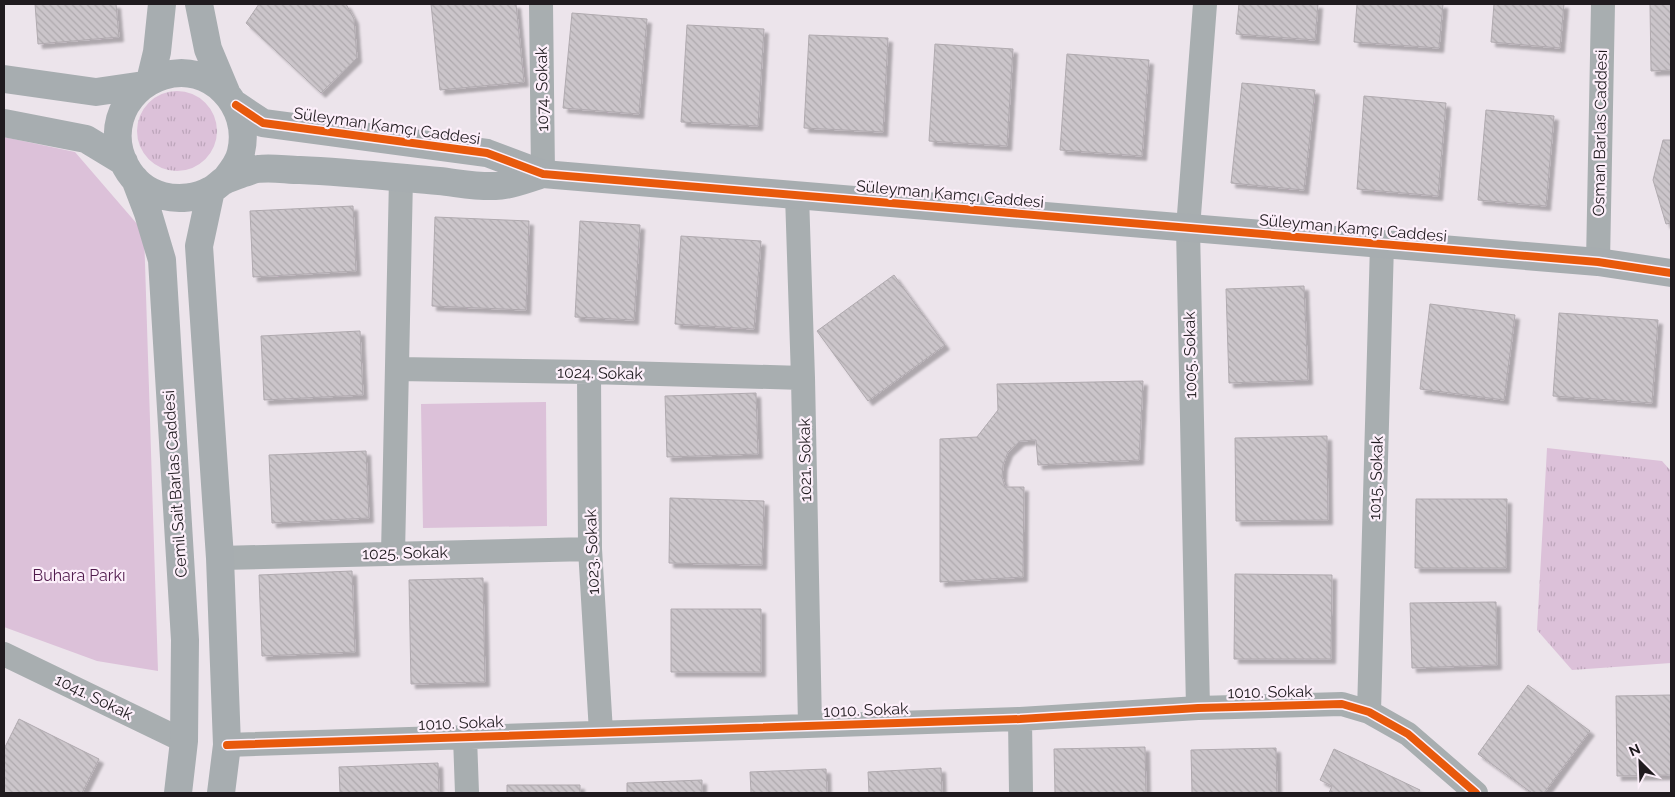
<svg xmlns="http://www.w3.org/2000/svg" width="1675" height="797" font-family="Raleway,sans-serif">
  <style>
    .grass { fill: url(#grass-tufts) }
    .green { fill: #dcc1d9 }
    .building { fill: url(#building-back-hatch); stroke: #b0aaaf; filter: url(#shadow) }
    .lines { fill: none; stroke-linecap: round; stroke-linejoin: round }
    .street { stroke: #a8aeb0; stroke-width: 24 }
    .secondary { stroke: #a7adb0; stroke-width: 28 }
    .cycleway-casing { stroke: #fceffa; stroke-width: 11 }
    .cycleway { stroke: #e8590c; stroke-width: 8 }
    .labels { text-anchor: middle; dominant-baseline: central; stroke-width: 4.5; stroke-linejoin: round; paint-order: stroke }
    .street-label { font-size: 16px; fill: #201b1f; stroke: #fceffa }
    .park-label { font-size: 16px; fill: #501b4d; stroke: #fceffa }
  </style>
  <defs>
    <pattern id="grass-tufts" width="24" height="20" patternUnits="userSpaceOnUse" patternTransform="scale(1.25)"><rect width="24" height="20" fill="#dcc1d9"/><path d="M3 7l-1-3M5 7V3M7 7l1-3M15 17l-1-3M17 17v-4M19 17l1-3" fill="none" stroke="#bca5ba"/></pattern>
    <pattern id="building-back-hatch" width="6" height="6" patternUnits="userSpaceOnUse" patternTransform="scale(1.25)"><rect width="6" height="6" fill="#cbc5ca"/><path d="M-1 5l2 2M0 0l6 6M5-1l2 2" fill="none" stroke="#aea9ad"/></pattern>
    <filter id="shadow"><feDropShadow dx="4.5" dy="4.5" stdDeviation="1" flood-color="#0004"/></filter>
  </defs>
  <rect width="100%" height="100%" fill="#ece4eb"/>
  <path class="grass" d="M137 131a40 40 0 1 1 80 0a40 40 0 1 1-80 0Z
    M1547 448 1662 461 1671 471V663L1572 670 1537 630Z"/>
  <path class="green" d="M4 137 75 152 144 232 158 671 97 661 4 627Z
    M546 402 547 526 423 528 421 404Z"/>
  <path class="building" d="M35 4H116L119 37 38 44Z
    M259 4H346L354 19 357 58 321 93 246 23Z
    M431 4H516L524 82 440 90Z
    M1239 4H1318L1315 40 1236 34Z
    M1357 4H1443L1439 48 1354 42Z
    M1494 4H1564L1560 48 1491 42Z
    M1650 4H1671V70L1651 71Z
    M572 13 647 19 639 114 563 108Z
    M687 25 764 29 758 126 681 122Z
    M809 35 888 38 883 132 804 128Z
    M935 44 1013 49 1007 146 929 141Z
    M1067 54 1149 60 1142 156 1060 150Z
    M1242 83 1315 90 1304 190 1231 183Z
    M1364 96 1446 103 1438 196 1357 189Z
    M1486 110 1554 116 1546 206 1478 200Z
    M1663 140H1671V223L1666 224 1653 180Z
    M353 206 356 271 253 277 250 211Z
    M435 217 529 221 526 310 432 306Z
    M580 221 640 225 634 320 575 317Z
    M681 236 761 241 754 329 675 324Z
    M894 275 945 345 868 401 817 331Z
    M1304 286 1308 380 1229 383 1226 289Z
    M1430 304 1515 315 1504 400 1420 389Z
    M1559 313 1658 320 1652 403 1553 396Z
    M360 331 363 395 264 400 261 336Z
    M1143 381 1139 460 1038 465 1036 440 1020 441 1008 452 1003 465 1002 477 1005 487H1024L1023 577 940 582V439L977 437 998 410 997 384Z
    M756 393 758 454 667 457 665 396Z
    M1327 436 1328 520 1236 521 1235 438Z
    M366 451 369 518 272 523 269 455Z
    M670 498 764 501 762 565 669 563Z
    M1416 499H1507L1506 568H1415Z
    M352 571 355 652 262 656 259 575Z
    M1235 574 1332 575 1331 659H1234Z
    M483 578 485 682 411 684 409 580Z
    M1496 602 1497 665 1412 668 1410 603Z
    M671 609H761V672H671Z
    M1528 685 1590 731 1544 793H1532L1478 754Z
    M1671 695V775L1617 776 1616 696Z
    M19 719 99 759 82 793H4V749Z
    M1145 747 1146 793H1055L1054 749Z
    M1276 748 1277 793H1192L1191 750Z
    M1334 749 1420 790 1418 793H1329L1332 786 1320 780Z
    M438 763 439 793H340L339 767Z
    M941 768 942 793H869L868 772Z
    M826 769 827 793H751L750 772Z
    M702 780V793H627V783Z
    M507 785H580V793H507Z"/>
  <g class="lines">
    <path class="street" d="M541 4 543 174
      M797 195 803 378 810 726
      M1598 262 1603 4
      M397 369 589 372 803 378
      M589 372 590 549 601 732
      M393 554 401 178
      M220 558 590 549
      M4 654 184 741
      M1198 708 1188 228 1205 4
      M1369 712 1382 244
      M1020 719 1021 793
      M465 737 467 793
      M227 745 1020 719 1198 708 1342 704 1369 712 1408 734 1476 793"/>
    <path class="secondary" d="M199 4 208 49 226 92
      M4 79 96 92 144 85
      M150 81 157 52 162 4
      M236 105 263 123 487 153 543 174 1598 262 1671 273
      M4 123 86 139 124 162
      M135 179 148 213 162 260 185 640 184 741 178 793
      M224 181C231 172 239 163 241 152 252 106 210 61 163 76 143 82 126 98 120 119 111 151 130 188 163 196 179 200 197 198 211 190 215 188 219 184 223 181 229 178 237 176 244 173 249 172 254 169 258 169 272 167 287 170 300 170 346 172 393 177 439 181 458 183 477 187 496 186 510 186 529 178 543 174
      M211 190 199 246 220 558 227 745 221 793"/>
    <defs>
      <path id="cycleway" d="M236 105 263 123 487 153 543 174 1598 262 1671 273
        M227 745 1020 719 1198 708 1342 704 1369 712 1408 734 1476 793"/>
    </defs>
    <use href="#cycleway" class="cycleway-casing"/>
    <use href="#cycleway" class="cycleway"/>
  </g>
  <g class="labels">
    <g class="street-label">
      <text transform="translate(542 89) rotate(-91)">1074. Sokak</text>
      <text transform="translate(387 126) rotate(8)">Süleyman Kamçı Caddesi</text>
      <text transform="translate(1600 133) rotate(-89)">Osman Barlas Caddesi</text>
      <text transform="translate(950 194) rotate(5)">Süleyman Kamçı Caddesi</text>
      <text transform="translate(1353 228) rotate(5)">Süleyman Kamçı Caddesi</text>
      <text transform="translate(1190 355) rotate(-91)">1005. Sokak</text>
      <text transform="translate(600 373) rotate(1)">1024. Sokak</text>
      <text transform="translate(805 460) rotate(-91)">1021. Sokak</text>
      <text transform="translate(1376 478) rotate(-88)">1015. Sokak</text>
      <text transform="translate(175 484) rotate(-94)">Cemil Sait Barlas Caddesi</text>
      <text transform="translate(592 552) rotate(-92)">1023. Sokak</text>
      <text transform="translate(405 553) rotate(-1)">1025. Sokak</text>
      <text transform="translate(1270 692) rotate(-1)">1010. Sokak</text>
      <text transform="translate(94 697) rotate(26)">1041. Sokak</text>
      <text transform="translate(866 710) rotate(-2)">1010. Sokak</text>
      <text transform="translate(461 723) rotate(-2)">1010. Sokak</text>
    </g>
    <g class="park-label">
      <text x="79" y="575">Buhara Parkı</text>
    </g>
  </g>
  <rect width="1675" height="797" fill="none" stroke="#201b1f" stroke-width="10"/>
  <g transform="translate(1640 762) rotate(336)" stroke="#fceffa" stroke-width="4" paint-order="stroke">
  <path d="M0-4L9 19L0 12L-9 19Z" fill="#201b1f"/>
  <text y="-8" font-size="14" font-weight="bold" text-anchor="middle" fill="#201b1f">N</text>
  </g>
</svg>
